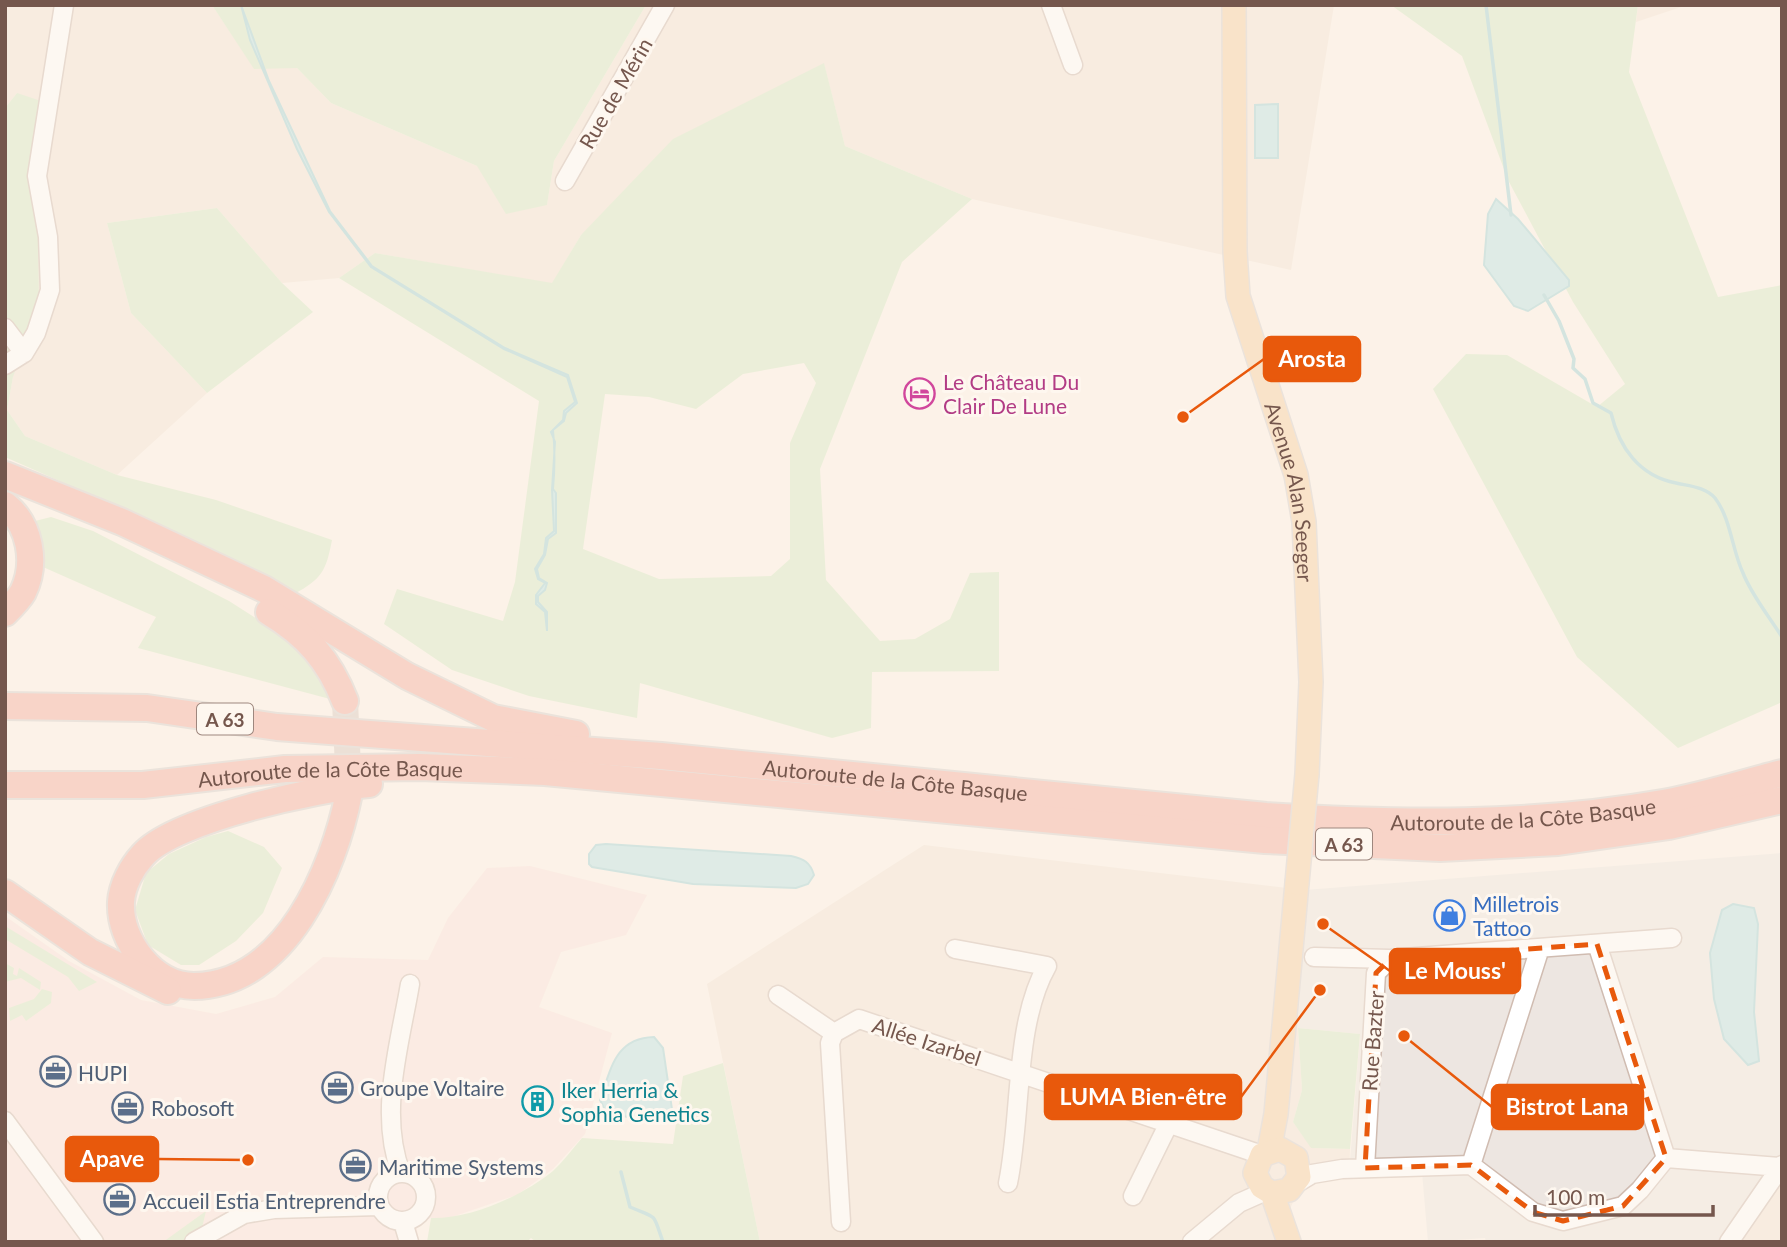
<svg xmlns="http://www.w3.org/2000/svg" width="1787" height="1247" font-family="Lato,sans-serif">
  <style>
    .residential { fill: #f3e4d7 }
    .commercial { fill: #fbe3dd }
    .industrial { fill: #ede6e1 }
    .green { fill: #d8e9c7; fill-rule: evenodd }
    .water { fill: #bde3e5; stroke: #a4d3d6; stroke-width: 2 }
    .lines { fill: none; stroke-linecap: round; stroke-linejoin: round }
    .stream { stroke: #a4d3d6; stroke-width: 3.5 }
    .highway-tunnel { stroke: #dacbc1; stroke-width: 26; stroke-dasharray: 26 13; stroke-linecap: butt }
    .minor-casing { stroke: #d0bcb1; stroke-width: 21 }
    .major-casing { stroke: #d8d0cd; stroke-width: 26 }
    .highway-casing { stroke: #d8d0cd; stroke-width: 30 }
    .minor { stroke: #fff; stroke-width: 18 }
    .major { stroke: #f7d0a4; stroke-width: 23 }
    .highway { stroke: #f3afa2; stroke-width: 26 }
    .major-bridge-casing { stroke: #d8d0cd; stroke-width: 26; stroke-linecap: butt }
    .major-bridge { stroke: #f7d0a4; stroke-width: 23 }
    .marked { fill: none; stroke: #e8590c; stroke-width: 5; stroke-dasharray: 14 9; stroke-linejoin: round }
    .labels { text-anchor: middle; dominant-baseline: central; stroke-width: 6; stroke-linejoin: round; paint-order: stroke }
    .shield { fill: #fef7ef; stroke: #9e877e; stroke-width: 2 }
    .shield-label { font-size: 19px; font-weight: bold; fill: #75574d }
    .street-label { font-size: 21px; fill: #75574d; stroke: #fef7ef }
    .hotel-label { font-size: 21px; fill: #b23c85; stroke: #fef7ef; text-anchor: start }
    .shop-label { font-size: 21px; fill: #366cbe; stroke: #fef7ef; text-anchor: start }
    .service-label { font-size: 21px; fill: #4e5e75; stroke: #fef7ef; text-anchor: start }
    .culture-label { font-size: 21px; fill: #0d838f; stroke: #fef7ef; text-anchor: start }
    .leader { fill: none; stroke: #e8590c; stroke-width: 2.5 }
    .callout-dot { fill: #e8590c; stroke: #fef7ef; stroke-width: 2.5 }
    .callout { fill: #e8590c; stroke: #e8590c; stroke-width: 2.5 }
    .callout-label { font-size: 23px; text-anchor: middle; font-weight: bold; fill: #fff }
  </style>
  <rect width="100%" height="100%" fill="#fcf2e8"/>
  <path class="residential" d="M5 5H212L254 68H297L331 103 477 166 547 205 554 161 646 5H1334L1291 270 972 199 845 146 824 64 581 235 552 284 375 253 339 278 282 283 217 208 107 223 131 313 207 393 117 475 25 436 7 410 13 377 17 93 5 108Z
    M1638 5H1687L1636 22Z
    M924 845 1304 890 1298 1028 1302 1090 1293 1122 1312 1148 1350 1149 1349 1174 1299 1188 1290 1209 1302 1242H760L707 984Z
    M1782 1154V1242H1723Z"/>
  <path class="commercial" d="M530 866 647 895 626 935 561 952 539 1007 612 1033 585 1134 553 1169 517 1195 449 1218H431L416 1224 419 1242H5V916L69 961 141 1000 216 1014 275 997 323 957 428 960 448 918 487 868Z"/>
  <path class="industrial" d="M1782 853V1154L1723 1242H1486L1485 1238 1428 1242 1422 1172 1349 1174 1360 1034 1298 1028 1305 890Z"/>
  <path class="green" d="M212 5H646L554 161 547 205 506 214 477 166 331 103 297 68 254 69Z
    M1391 5H1638L1629 72 1718 297 1782 285V702L1678 748 1577 657 1433 389 1466 354 1507 355 1597 407 1625 384 1573 302 1508 180 1462 56Z
    M824 63 845 146 972 199 902 262 820 469 826 580 880 641 915 639 950 619 970 573 999 572V671L872 672 871 728 832 738 640 683 637 718 529 696 452 670 384 624 397 589 503 621 515 582 539 401 339 278 375 253 552 283 581 235 673 139ZM804 363 816 383 790 443V559L771 576 659 579 583 549 605 394 649 397 696 409 743 374Z
    M17 93 41 101 37 169 39 301 13 377 7 410 25 436 117 475 216 500 332 540C326 571 322 579 294 594L175 532 5 457V108Z
    M217 208 282 283 313 312 207 393 131 313 107 223Z
    M51 517 93 531 229 601 292 641 323 679 330 699 138 648 156 617 43 567 35 521Z
    M228 831 264 847 282 868 263 913 236 941 199 965H181L148 945 135 910 146 873 169 854 206 837Z
    M5 926 97 982 79 991 68 977 5 939Z
    M5 963 14 968 13 974 17 976 19 968 41 982 40 990 21 978 5 982Z
    M42 989 52 992 51 1003 26 1021 22 1015 10 1021 9 1008 34 999Z
    M1298 1028 1360 1034 1350 1149 1311 1148 1293 1122 1302 1090Z
    M723 1063 760 1242H536L531 1238 527 1242H427L431 1218C471 1219 522 1196 553 1171 564 1161 573 1148 582 1138L673 1144 683 1076Z
    M206 1211 202 1228 183 1242H163Z"/>
  <path class="water" d="M241 5 269 81 330 211 372 266 505 348 568 375 577 403 566 413 564 421 553 430C555 449 555 468 553 489L556 493V533L548 539 545 555 537 569 539 578 547 583 545 590 538 596V602L547 612V631L545 612 536 604V595L545 583 538 579 535 569 544 554 546 538 554 531 552 490 555 442 551 432 563 420 564 411 575 402 567 377 504 349 371 267 329 212 297 149 250 40Z
    M1278 104V158H1255V105Z
    M1496 199 1518 219 1569 280V286L1528 311 1514 306 1484 265 1488 214Z
    M606 844 791 856C804 859 810 862 814 875L808 884 796 888 693 884 592 867 589 864V854L596 845Z
    M1733 904 1754 908 1758 924 1754 1012 1759 1061 1748 1065 1724 1039 1714 999 1710 953 1722 910Z
    M654 1037 663 1048 674 1123 607 1114 600 1100C611 1069 615 1038 654 1037Z"/>
  <g class="lines">
    <path class="stream" d="M1486 5 1511 215
      M1544 295 1559 321 1574 359 1573 368 1585 379 1593 403 1611 413C1619 447 1639 476 1676 483 1689 486 1706 487 1715 498 1731 519 1732 550 1743 573 1752 596 1769 616 1782 637
      M621 1172 630 1207C658 1219 652 1211 663 1242"/>
    <path class="highway-tunnel" d="M345 701 349 790"/>
    <defs>
      <path id="minor" d="M1051 5 1073 65
        M565 181 665 5
        M5 328 24 353
        M5 365 24 353 36 333 50 290 48 237 37 176 64 5
        M1597 944 1666 1158
        M955 949 1047 966C1014 1024 1022 1115 1008 1183
        M1314 957 1390 959
        M778 995 834 1033
        M5 1121 94 1242
        M1666 1158 1781 1167
        M1471 1165 1540 948
        M1365 1168 1376 973 1390 959 1672 938
        M378 1197a24 24 0 1 1 48 0a24 24 0 1 1-48 0Z
        M401 1173C378 1113 400 1044 410 984
        M1297 1183 1312 1174 1342 1169 1471 1165 1533 1212 1563 1221 1623 1206 1640 1190 1666 1158
        M1133 1196 1169 1123
        M403 1222 409 1242
        M841 1222 830 1043 834 1033 859 1019 1262 1155
        M194 1242 244 1214 274 1209 379 1206
        M1192 1242 1239 1203 1266 1191
        M1729 1242 1782 1165"/>
      <g id="major">
        <path id="s1" d="M1234 5 1235 252 1238 296 1296 475 1304 522 1311 682 1307 774"/>
        <path d="M1269 1151 1276 1114 1297 883"/>
        <path d="M1272 1193 1289 1190 1299 1177 1296 1158 1280 1149 1262 1155 1255 1173 1262 1187 1272 1193 1289 1242"/>
      </g>
      <g id="highway">
        <path d="M5 475 122 522 264 589 407 676 493 718 576 734"/>
        <path d="M5 505C30 524 37 563 23 592 19 599 11 607 5 613"/>
        <path d="M269 612C307 635 329 660 345 701"/>
        <path id="s2" d="M5 706 147 708 277 727 661 756 1266 816C1398 824 1532 826 1663 803 1703 796 1743 783 1782 773"/>
        <path id="s3" d="M5 785H143L285 769 420 767 545 772 1265 840 1440 848 1558 842 1669 826 1782 800"/>
        <path d="M349 793C334 869 286 985 194 986 153 986 119 941 121 902 122 885 132 867 143 855 175 819 320 788 369 784"/>
        <path d="M5 893 90 952 168 991"/>
      </g>
    </defs>
    <use href="#minor" class="minor-casing"/>
    <use href="#major" class="major-casing"/>
    <use href="#highway" class="highway-casing"/>
    <use href="#minor" class="minor"/>
    <use href="#major" class="major"/>
    <use href="#highway" class="highway"/>
    <defs>
      <path id="major-bridge" d="M1297 883 1307 774"/>
    </defs>
    <use href="#major-bridge" class="major-bridge-casing"/>
    <use href="#major-bridge" class="major-bridge"/>
  </g>
  <path d="M0 0H1787V1247H0ZM1597 944 1666 1158 1623 1206 1563 1221 1533 1212 1471 1165 1365 1168 1376 973 1390 959Z" fill="#fcf2e8" fill-opacity=".55" fill-rule="evenodd"/>
  <path class="marked" d="M1597 944 1666 1158 1623 1206 1563 1221 1533 1212 1471 1165 1365 1168 1376 973 1390 959Z"/>
  <defs>
    <symbol id="hotel-ring" viewBox="-11 -11 22 22"><circle r="9.5" fill="#fef7ef" stroke="#d1479c" stroke-width="1.5"/><path d="M-6-4.5h1.5V1H6V5H4.5V3h-9V5H-6ZM-4 0a1.8 1.8 0 1 1 3.6 0ZM.5 0V-2.5h3Q6-2.5 6 0Z" fill="#d1479c"/></symbol>
    <symbol id="shop-ring" viewBox="-11 -11 22 22"><circle r="9.5" fill="#fef7ef" stroke="#3f7fe0" stroke-width="1.5"/><path d="M-5-2.5h2.3a2.7 3.5 0 0 1 5.4 0H5L5.5 6h-11ZM-1.5-2.5h3a1.5 2.3 0 0 0-3 0Z" fill="#3f7fe0"/></symbol>
    <symbol id="office-ring" viewBox="-11 -11 22 22"><circle r="9.5" fill="#fef7ef" stroke="#5c6f8a" stroke-width="1.5"/><path d="M-6-3h4V-5.5h4V-3h4V5H-6ZM-1-4.5V-3h2v-1.5ZM-6 0V1H6V0Z" fill="#5c6f8a"/></symbol>
    <symbol id="building-ring" viewBox="-11 -11 22 22"><circle r="9.5" fill="#fef7ef" stroke="#0f9aa8" stroke-width="1.5"/><path d="M-4-6H4V6H1V3H-1V6H-4ZM-2.5-4.3h1.7v1.8h-1.7ZM.8-4.3h1.7v1.8H.8ZM-2.5-1h1.7V.8h-1.7ZM.8-1h1.7V.8H.8Z" fill="#0f9aa8"/></symbol>
  </defs>
  <g fill-rule="evenodd">
    <use href="#hotel-ring" x="902" y="376" width="35" height="35"/>
    <use href="#shop-ring" x="1432" y="898" width="35" height="35"/>
    <use href="#office-ring" x="38" y="1054" width="35" height="35"/>
    <use href="#office-ring" x="320" y="1070" width="35" height="35"/>
    <use href="#building-ring" x="520" y="1084" width="35" height="35"/>
    <use href="#office-ring" x="110" y="1090" width="35" height="35"/>
    <use href="#office-ring" x="338" y="1148" width="35" height="35"/>
    <use href="#office-ring" x="102" y="1182" width="35" height="35"/>
  </g>
  <g class="labels">
    <g class="shield">
      <rect x="197" y="703.5" width="56" height="31" rx="5"/>
      <rect x="1316" y="828.5" width="56" height="31" rx="5"/>
    </g>
    <g class="shield-label">
      <text x="225" y="719">A 63</text>
      <text x="1344" y="844">A 63</text>
    </g>
    <g class="street-label">
      <text transform="translate(615 93) rotate(-60)">Rue de Mérin</text>
      <text stroke="none"><textPath href="#s1" startOffset="495">Avenue Alan Seeger</textPath></text>
      <text stroke="none"><textPath href="#s3" startOffset="326">Autoroute de la Côte Basque</textPath></text>
      <text stroke="none"><textPath href="#s2" startOffset="894">Autoroute de la Côte Basque</textPath></text>
      <text stroke="none"><textPath href="#s2" startOffset="1524">Autoroute de la Côte Basque</textPath></text>
      <text transform="translate(927 1041) rotate(18)">Allée Izarbel</text>
      <text transform="translate(1372 1041) rotate(-86)">Rue Bazter</text>
    </g>
    <g class="hotel-label">
      <text x="943" y="381">Le Château Du<tspan x="943" dy="24">Clair De Lune</tspan></text>
    </g>
    <g class="shop-label">
      <text x="1473" y="903">Milletrois<tspan x="1473" dy="24">Tattoo</tspan></text>
    </g>
    <g class="service-label">
      <text x="78" y="1072">HUPI</text>
      <text x="360" y="1087">Groupe Voltaire</text>
      <text x="151" y="1107">Robosoft</text>
      <text x="379" y="1166">Maritime Systems</text>
      <text x="143" y="1200">Accueil Estia Entreprendre</text>
    </g>
    <g class="culture-label">
      <text x="561" y="1089">Iker Herria &amp;<tspan x="561" dy="24">Sophia Genetics</tspan></text>
    </g>
  </g>
  <path class="leader" d="M1183 417L1264 359M1323 924L1390 971M1320 990L1241 1097M1404 1036L1492 1107M248 1160L158 1159"/>
  <g class="callout-dot">
    <circle cx="1183" cy="417" r="7"/>
    <circle cx="1323" cy="924" r="7"/>
    <circle cx="1320" cy="990" r="7"/>
    <circle cx="1404" cy="1036" r="7"/>
    <circle cx="248" cy="1160" r="7"/>
  </g>
  <g class="callout">
    <rect x="1264" y="337" width="96" height="44" rx="7"/>
    <rect x="1390" y="949" width="130" height="44" rx="7"/>
    <rect x="1045" y="1075" width="196" height="44" rx="7"/>
    <rect x="1492" y="1085" width="151" height="44" rx="7"/>
    <rect x="66" y="1137" width="92" height="44" rx="7"/>
  </g>
  <g class="callout-label">
    <text x="1312" y="367">Arosta</text>
    <text x="1455" y="979">Le Mouss'</text>
    <text x="1143" y="1105">LUMA Bien-être</text>
    <text x="1567" y="1115">Bistrot Lana</text>
    <text x="112" y="1167">Apave</text>
  </g>
  <rect width="1787" height="1247" fill="none" stroke="#75574d" stroke-width="14"/>
  <path d="M1535 1205v10h178v-10" fill="none" stroke="#75574d" stroke-width="3.5"/>
  <text x="1546" y="1205" font-size="21" fill="#75574d" stroke="#fef7ef" stroke-width="5" paint-order="stroke">100 m</text>
</svg>
